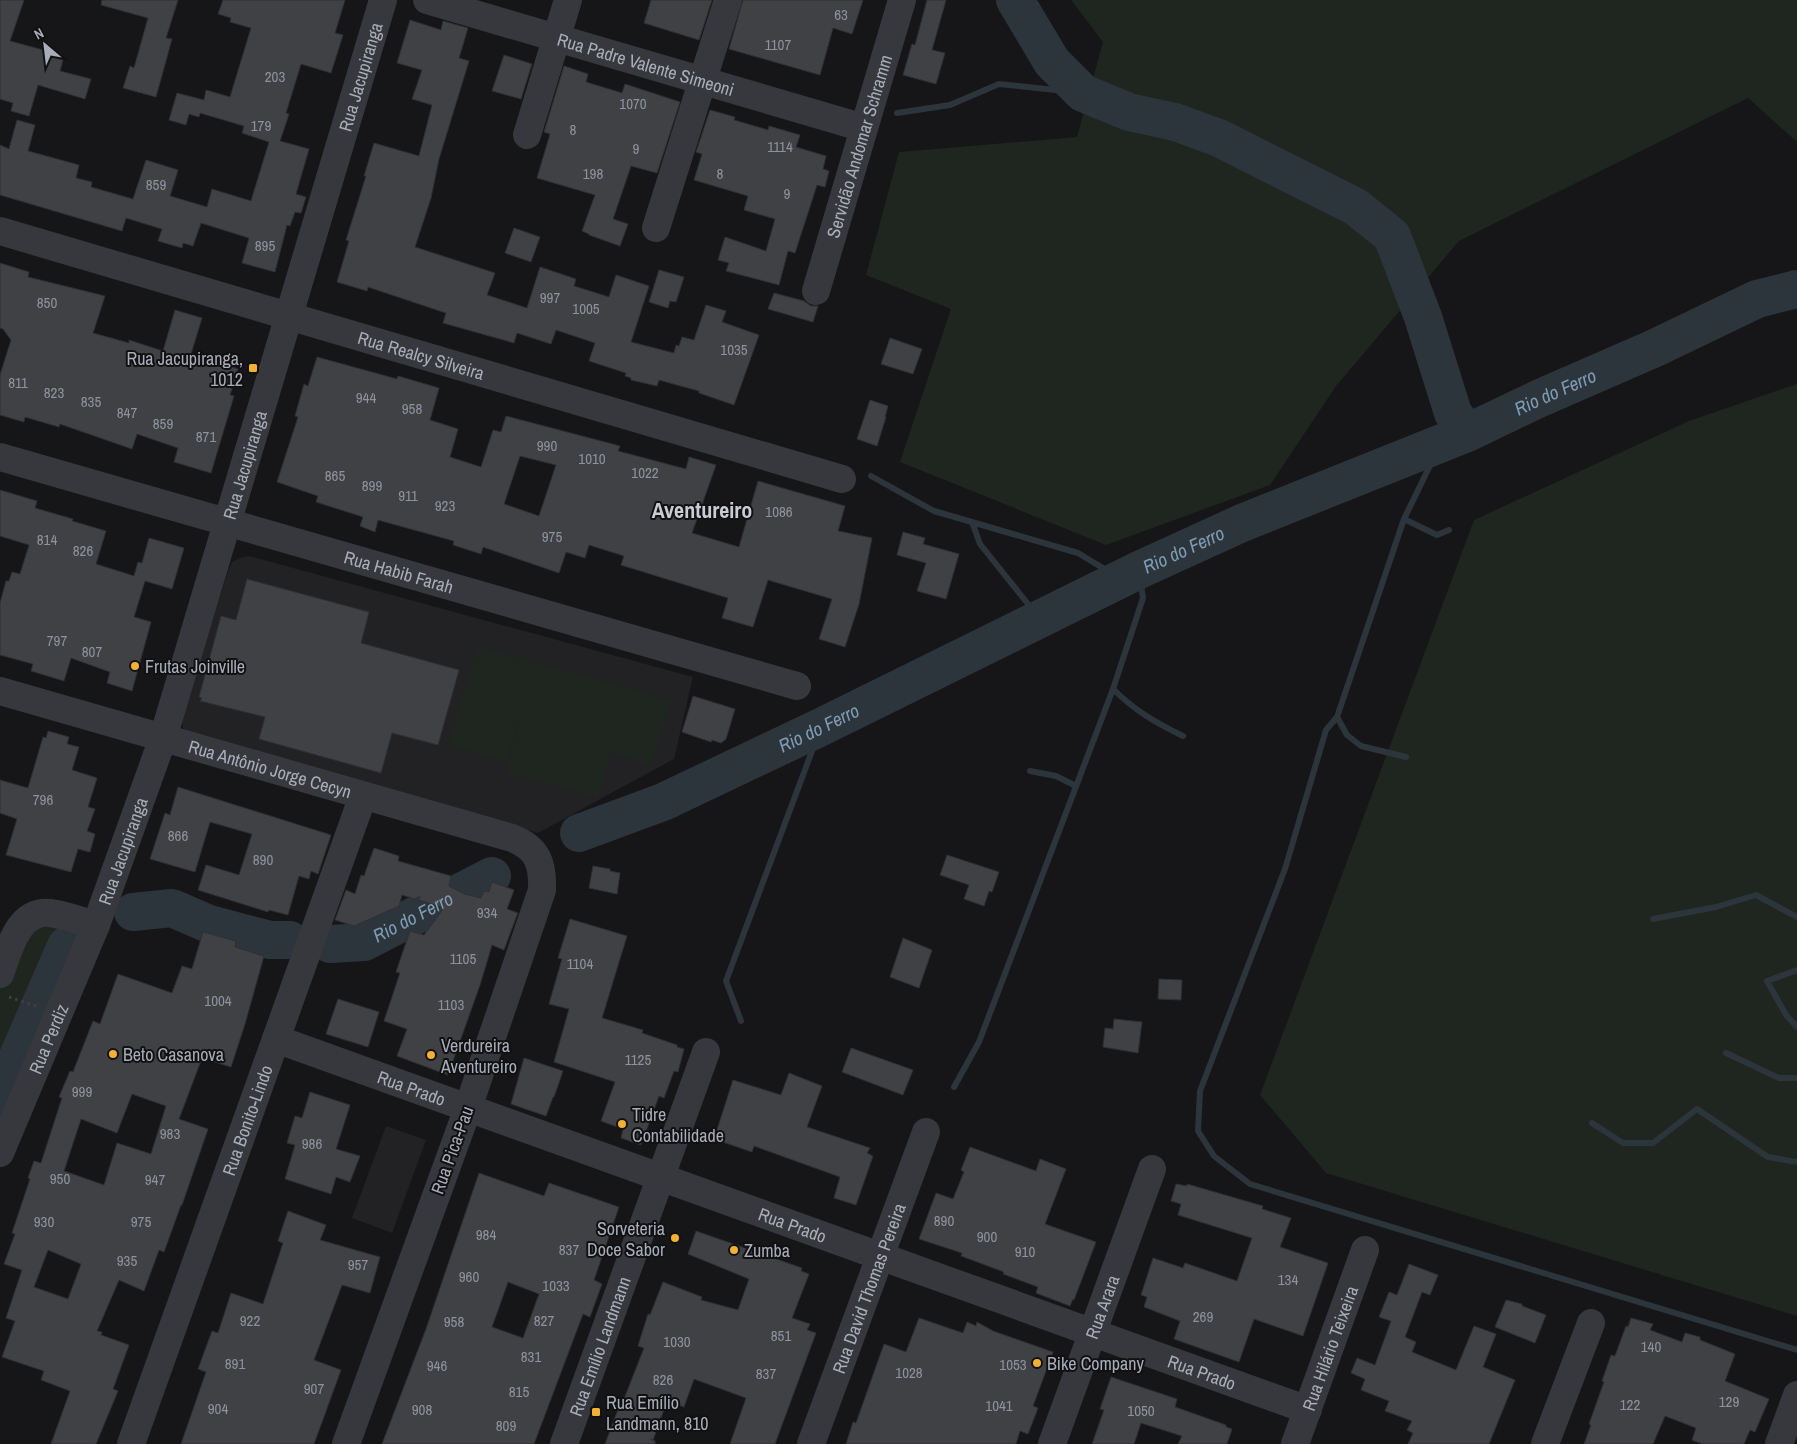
<svg xmlns="http://www.w3.org/2000/svg" width="1797" height="1444" font-family="'Archivo Narrow',sans-serif">
  <style>
    .built { fill: #222225 }
    .green { fill: #1e261f }
    .lines { fill: none; stroke-linecap: round; stroke-linejoin: round }
    .stream { stroke: #2c353c; stroke-width: 6 }
    .river { stroke: #2c353c; stroke-width: 38 }
    .building { fill: #404145; stroke: #303034; fill-rule: evenodd }
    .path { stroke: #3d3f44; stroke-width: 3; stroke-dasharray: 2.5 4; stroke-linecap: butt }
    .minor { stroke: #37383d; stroke-width: 28 }
    .poi-dot { fill: #f2b134; stroke: #111113; stroke-width: 2 }
    .labels { text-anchor: middle; dominant-baseline: central; stroke-width: 4; stroke-linejoin: round; paint-order: stroke }
    .number-label { font-size: 15px; fill: #8e929b }
    .street-label { font-size: 18px; fill: #a8adb8; stroke: #111113 }
    .poi-label { font-size: 18px; fill: #a8adb8; stroke: #111113; text-anchor: start }
    .water-label { font-size: 19px; font-style: italic; fill: #7f9bb3; stroke: #111113 }
    .district-label { font-size: 22px; font-weight: bold; fill: #c9ccd4; stroke: #111113 }
  </style>
  <rect width="100%" height="100%" fill="#161618"/>
  <path class="built" d="M249 556 693 677 674 759 538 833 188 733 183 728 182 719 228 571 232 562 240 558Z
    M386 1126 426 1140 392 1233 352 1218Z"/>
  <path class="green" d="M1071 0H1797V142L1748 98 1459 241 1336 386 1270 485 1106 545 900 462 951 309 866 275 899 152 1077 137 1103 42Z
    M1797 384V1316L1326 1173 1260 1095 1474 520 1689 421Z
    M477 646 671 700 651 765 611 753 598 798 506 773 522 713 507 762 448 745Z
    M44 921 70 928 73 937 0 1119V988L16 945Z"/>
  <g class="lines">
    <path class="stream" d="M897 113 950 105 999 84 1083 93
      M1441 443 1404 519 1337 717 1326 730 1285 869 1200 1091 1198 1131 1214 1156 1250 1184 1797 1350
      M871 476 934 511 1078 553 1121 579
      M1404 519 1437 535 1449 530
      M972 522 980 544 1028 604 1037 621
      M1113 689C1134 710 1156 723 1183 736
      M1337 717 1347 735 1361 746 1406 757
      M1030 771 1056 776 1076 786
      M1653 919 1716 907 1756 895 1797 917
      M1797 970 1767 981 1786 1015 1797 1027
      M741 1021 726 981 821 727
      M1726 1053 1779 1078H1797
      M954 1087 979 1042 1113 689 1143 598 1139 570
      M1592 1123 1623 1143H1653L1697 1109 1768 1157 1797 1162"/>
    <g class="river">
      <path d="M1015 0 1052 62 1083 93 1129 112 1175 122 1219 138 1356 207 1392 236 1423 317 1453 413 1467 433"/>
      <path id="s1" d="M579 833 663 802 821 727 1139 570 1242 523 1467 433 1538 399 1655 348 1757 299 1797 289"/>
      <path d="M133 912 172 908 209 924 270 940H290"/>
      <path id="s2" d="M330 944 364 942 492 876"/>
      <path d="M0 1098 66 946"/>
    </g>
  </g>
  <path class="building" d="M0 0H24L10 41 47 51 46 55 63 60 60 71 91 79 85 99 38 85 29 116 11 111 13 103 0 99Z
    M102 0H178L166 38 172 39 156 97 123 88 130 66 134 68 148 18 101 5Z
    M223 0H345L335 33 343 35 331 73 301 64 286 113 289 114 280 141 309 149 296 194 306 197 301 213 295 212 290 226 287 225 275 272 242 263 249 238 201 223 193 246 183 243 182 248 158 241 162 229 126 218 122 231 0 195V145L9 149 17 120 35 125 28 151 79 165 76 178 92 182 91 187 133 199 146 160 178 170 170 196 207 207 212 189 251 201 269 142 242 133 244 126 200 113 199 117 189 114 186 125 169 120 177 93 204 100 206 90 230 97 251 28 230 22 231 18 218 14Z
    M651 0H712L699 40 644 23Z
    M743 0H863L852 34 833 28 820 75 729 49Z
    M927 0H946L932 50 945 53 936 84 903 75 912 44 915 45Z
    M410 20 441 30 443 21 468 28 459 58 469 61 439 159 431 198 415 247 495 273 487 295 527 308 540 267 576 279 574 286 609 297 616 275 649 286 631 342 674 353 676 345 679 346 682 337 694 340 706 305 726 311 722 322 759 335 734 405 699 393V391L659 380 657 386 631 380V378L625 376 626 373 589 361 595 343 556 330 551 344 517 333 514 343 443 323 446 313 368 287 367 291 337 282 349 241 346 240 366 176H364L374 143 419 156 432 105 412 99 422 70 397 63Z
    M504 55 532 64 521 99 492 91Z
    M564 66 588 74 586 82 622 93 625 84 680 102 657 173 631 166 613 219 628 224 620 246 589 235V234L582 231 595 195 537 178 550 134 544 132Z
    M710 110 735 117 734 120 768 130 769 126 800 135 796 147 826 156 823 169 829 171 825 187 817 185 795 253 788 251 779 285 726 271 729 263 718 260 725 237 766 251 775 219 744 210 748 196 694 180 702 154 696 152Z
    M514 228 540 237 531 262 505 253Z
    M0 263 29 272 28 277 105 296 93 333 129 343V340L163 351 175 310 202 318 191 354 238 369 230 395 234 396 211 473 174 462 178 448 137 434 132 449 60 424 59 427 25 417 24 422 0 415V375L11 340 3 329 0 328Z
    M659 270 684 277 676 302 670 301 668 308 649 302Z
    M774 293 804 301 811 306H818L813 322 768 309Z
    M890 338 922 349 913 374 881 364Z
    M317 357 397 379 398 376 439 388 430 420 458 429 450 457 481 467 493 430 501 432 506 416 620 446 618 451 686 469 689 457 716 465 692 533 739 547 758 481 845 506 838 531 872 538 859 604 845 647 819 639 832 599 768 580 753 627 722 618 728 598 621 565 624 556 589 545 585 558 566 552 559 573 483 547 481 554 453 545 454 541 378 520 375 532 360 526 363 517 316 502 318 496 277 482 298 417 295 416 304 384 308 386ZM520 456 556 465 539 516 504 504Z
    M870 400 888 406 885 417H886L877 446 857 439Z
    M0 490 37 501 35 508 73 519 72 521 106 531 96 564 134 576 138 562 142 563 149 538 184 548 172 589 145 581 134 617 151 622 132 691 107 683 110 672 71 658 64 681 31 671 33 664 0 655V603L6 581H9L12 572 20 574 29 545 0 536Z
    M903 532 925 538 923 544 959 554 946 599 917 591 926 563 897 555Z
    M247 579 369 612 361 643 459 670 438 745 392 733 381 773 259 739 265 717 200 701 202 698 199 697 221 616 236 620Z
    M693 696 735 709 726 739 721 743 712 740 711 742 682 732Z
    M48 731 69 737 67 744 79 747 72 770 97 778 88 807 95 809 87 831 95 834 90 852 78 849 71 872 6 855 17 819 0 813V780L28 788 43 737 46 738Z
    M178 787 331 835 318 874 311 871 309 879 299 876 288 915 269 910 268 912 198 890 206 865 239 875 252 834 210 822 195 872 150 859 165 813 170 815Z
    M374 848 399 856 398 861 451 876 449 886 464 894 481 898 484 891 489 892 492 882 514 890 507 909 518 913 517 915 504 950 492 945 480 985 448 1075 397 1056 407 1029 384 1021 400 973 396 972 410 931 424 935 444 908 419 900 420 896 415 899 402 895 399 906 354 926 335 920 346 890 355 894 361 875 364 876Z
    M947 855 999 872 992 892 989 891 984 906 964 899 969 885 940 875Z
    M593 866 610 869V871L620 873 617 894 589 888Z
    M570 919 627 936 602 1018 643 1030 642 1033 677 1045V1047L684 1049 678 1072 674 1071 664 1098 659 1096 641 1145 621 1138 623 1129 601 1121 615 1082 554 1062 569 1009 549 1004 562 959 558 958Z
    M203 932 236 941 235 947 264 956 245 1024 231 1067 202 1058 179 1119 208 1129 182 1205H181L164 1252 159 1250 144 1291 119 1280 97 1331 102 1332 101 1335 129 1345 113 1389 118 1391 96 1444H51L70 1391 41 1380 44 1371 2 1357 15 1321 6 1318 22 1270 4 1264 15 1234 12 1233 30 1179 28 1178 34 1161 41 1163 62 1098 59 1097 70 1071 73 1072 93 1021 100 1024 118 974 172 993 182 966 192 969ZM132 1094 166 1106 151 1154 117 1143 104 1185 64 1171 81 1119 117 1133ZM48 1250 81 1264 68 1299 34 1287Z
    M903 938 932 950 919 988 890 977Z
    M1159 979 1182 980 1181 1000 1158 999Z
    M338 999 379 1012 368 1047 326 1034Z
    M1114 1019 1142 1022 1138 1053 1103 1047 1105 1028 1113 1029Z
    M851 1048 913 1070 903 1095 842 1072Z
    M524 1058 563 1071 554 1097H553L546 1116 511 1104Z
    M789 1073 822 1086 807 1127 870 1148 867 1153 873 1156 856 1205 834 1198 840 1177 754 1146 752 1152 714 1139 733 1080 781 1095Z
    M310 1092 350 1105 336 1149 360 1156 350 1182 336 1177 331 1194 285 1179 295 1145 287 1143 295 1116 302 1118Z
    M970 1147 1036 1171 1040 1159 1066 1169 1045 1224 1096 1242 1074 1300 1073 1299 1070 1306 1036 1293 1038 1287 1003 1274 1004 1272 961 1256 962 1253 919 1239 936 1193 953 1199 964 1172 961 1170Z
    M479 1173 544 1196 549 1183 619 1207 594 1280 602 1284 590 1317 583 1314 534 1444H382L426 1329ZM508 1282 539 1294 523 1338 492 1327Z
    M1176 1184 1187 1186V1184L1263 1206 1262 1209 1291 1218 1280 1247 1328 1263 1303 1336 1254 1319 1239 1362 1174 1339 1180 1321 1144 1307 1147 1297 1141 1295 1153 1258 1183 1268 1185 1263 1237 1281 1252 1238 1178 1215 1181 1204 1171 1201Z
    M288 1211 326 1225 320 1240 380 1257 370 1293 342 1285 314 1360 341 1370 314 1444H181L206 1372 198 1369 212 1331 218 1333 231 1293 263 1304 283 1243 278 1241Z
    M696 1231 802 1268 801 1271 809 1274 792 1318 810 1324 807 1330 816 1333 775 1444H730L746 1398 694 1379 684 1407 667 1401 653 1440 650 1439 655 1441V1444H605L622 1399H624L644 1348 638 1346 648 1314 650 1315 663 1282 702 1297 701 1300 738 1310 749 1279 688 1254Z
    M1409 1264 1438 1275 1430 1295 1422 1292 1405 1337 1416 1342 1412 1352 1456 1370 1474 1326 1496 1334 1483 1367 1515 1380 1489 1444H1408L1413 1433 1407 1430 1412 1421 1385 1411 1389 1401 1361 1390 1365 1379 1351 1373 1357 1358 1375 1365 1391 1321 1379 1317 1389 1292 1397 1295Z
    M1506 1300 1522 1304V1306L1546 1315 1535 1343 1495 1327Z
    M919 1318 963 1333 967 1322 976 1326 977 1322 993 1331 1053 1352 1033 1406 1038 1408 1028 1434 1020 1431 1016 1444H846L853 1422 856 1423 884 1344 906 1352Z
    M1631 1318 1653 1324 1650 1330 1682 1342 1685 1333 1700 1337V1340L1735 1354 1725 1381 1769 1399 1755 1432 1750 1430 1744 1444H1702L1692 1440 1696 1428 1665 1416 1653 1444H1584L1591 1425 1589 1424 1604 1382 1602 1381 1611 1355 1615 1356 1626 1326 1628 1327Z
    M1111 1377 1177 1399 1175 1407 1226 1425V1427L1232 1429 1227 1444H1178L1182 1436 1141 1423 1134 1444H1092L1104 1410 1100 1409Z"/>
  <g class="lines">
    <path class="path" d="M9 997 36 1006"/>
    <g class="minor">
      <path id="s3" d="M427 0 864 128"/>
      <path d="M527 135 568 0"/>
      <path d="M656 228 728 0"/>
      <path id="s4" d="M0 231 842 479"/>
      <path id="s5" d="M816 291 902 0"/>
      <path id="s6" d="M0 457 797 686"/>
      <path id="s7" d="M0 691 512 838C538 848 543 864 542 890L468 1108 346 1444"/>
      <path d="M0 974C9 950 17 910 50 913 65 915 81 921 96 925"/>
      <path id="s8" d="M276 1039 1308 1410"/>
      <path id="s9" d="M0 1153 96 925 163 738 383 0"/>
      <path id="s10" d="M131 1444 363 796"/>
      <path id="s11" d="M564 1444 706 1052"/>
      <path id="s12" d="M811 1444 926 1132"/>
      <path id="s13" d="M1052 1444 1152 1169"/>
      <path id="s14" d="M1295 1444 1365 1250"/>
      <path d="M1545 1444 1591 1323"/>
      <path d="M1779 1444 1797 1395"/>
    </g>
  </g>
  <g class="poi-dot">
    <rect x="248" y="363" width="10" height="10" rx="2.5"/>
    <circle cx="135" cy="666" r="5"/>
    <circle cx="113" cy="1054" r="5"/>
    <circle cx="431" cy="1055" r="5"/>
    <circle cx="622" cy="1124" r="5"/>
    <circle cx="675" cy="1238" r="5"/>
    <circle cx="734" cy="1250" r="5"/>
    <circle cx="1037" cy="1363" r="5"/>
    <rect x="591" y="1407" width="10" height="10" rx="2.5"/>
  </g>
  <g class="labels">
    <g class="number-label">
      <text x="841" y="14">63</text>
      <text x="778" y="44">1107</text>
      <text x="275" y="76">203</text>
      <text x="633" y="103">1070</text>
      <text x="261" y="125">179</text>
      <text x="573" y="129">8</text>
      <text x="780" y="146">1114</text>
      <text x="636" y="148">9</text>
      <text x="593" y="173">198</text>
      <text x="720" y="173">8</text>
      <text x="156" y="184">859</text>
      <text x="787" y="193">9</text>
      <text x="265" y="245">895</text>
      <text x="550" y="297">997</text>
      <text x="47" y="302">850</text>
      <text x="586" y="308">1005</text>
      <text x="734" y="349">1035</text>
      <text x="18" y="382">811</text>
      <text x="54" y="392">823</text>
      <text x="366" y="397">944</text>
      <text x="91" y="401">835</text>
      <text x="412" y="408">958</text>
      <text x="127" y="412">847</text>
      <text x="163" y="423">859</text>
      <text x="206" y="436">871</text>
      <text x="547" y="445">990</text>
      <text x="592" y="458">1010</text>
      <text x="645" y="472">1022</text>
      <text x="335" y="475">865</text>
      <text x="372" y="485">899</text>
      <text x="408" y="495">911</text>
      <text x="445" y="505">923</text>
      <text x="779" y="511">1086</text>
      <text x="552" y="536">975</text>
      <text x="47" y="539">814</text>
      <text x="83" y="550">826</text>
      <text x="57" y="640">797</text>
      <text x="92" y="651">807</text>
      <text x="43" y="799">796</text>
      <text x="178" y="835">866</text>
      <text x="263" y="859">890</text>
      <text x="487" y="912">934</text>
      <text x="463" y="958">1105</text>
      <text x="580" y="963">1104</text>
      <text x="218" y="1000">1004</text>
      <text x="451" y="1004">1103</text>
      <text x="638" y="1059">1125</text>
      <text x="82" y="1091">999</text>
      <text x="170" y="1133">983</text>
      <text x="312" y="1143">986</text>
      <text x="60" y="1178">950</text>
      <text x="155" y="1179">947</text>
      <text x="944" y="1220">890</text>
      <text x="44" y="1221">930</text>
      <text x="141" y="1221">975</text>
      <text x="486" y="1234">984</text>
      <text x="987" y="1236">900</text>
      <text x="569" y="1249">837</text>
      <text x="1025" y="1251">910</text>
      <text x="127" y="1260">935</text>
      <text x="358" y="1264">957</text>
      <text x="469" y="1276">960</text>
      <text x="1288" y="1279">134</text>
      <text x="556" y="1285">1033</text>
      <text x="1203" y="1316">269</text>
      <text x="250" y="1320">922</text>
      <text x="544" y="1320">827</text>
      <text x="454" y="1321">958</text>
      <text x="781" y="1335">851</text>
      <text x="677" y="1341">1030</text>
      <text x="1651" y="1346">140</text>
      <text x="531" y="1356">831</text>
      <text x="235" y="1363">891</text>
      <text x="1013" y="1364">1053</text>
      <text x="437" y="1365">946</text>
      <text x="909" y="1372">1028</text>
      <text x="766" y="1373">837</text>
      <text x="663" y="1379">826</text>
      <text x="314" y="1388">907</text>
      <text x="519" y="1391">815</text>
      <text x="1729" y="1401">129</text>
      <text x="1630" y="1404">122</text>
      <text x="999" y="1405">1041</text>
      <text x="218" y="1408">904</text>
      <text x="422" y="1409">908</text>
      <text x="1141" y="1410">1050</text>
      <text x="506" y="1425">809</text>
    </g>
    <g class="street-label">
      <text stroke="none"><textPath href="#s3" startOffset="228">Rua Padre Valente Simeoni</textPath></text>
      <text stroke="none"><textPath href="#s9" startOffset="1136">Rua Jacupiranga</textPath></text>
      <text stroke="none"><textPath href="#s5" startOffset="151">Servidão Andomar Schramm</textPath></text>
      <text stroke="none"><textPath href="#s4" startOffset="439">Rua Realcy Silveira</textPath></text>
      <text stroke="none"><textPath href="#s9" startOffset="731">Rua Jacupiranga</textPath></text>
      <text stroke="none"><textPath href="#s6" startOffset="415">Rua Habib Farah</textPath></text>
      <text stroke="none"><textPath href="#s7" startOffset="281">Rua Antônio Jorge Cecyn</textPath></text>
      <text stroke="none"><textPath href="#s9" startOffset="326">Rua Jacupiranga</textPath></text>
      <text stroke="none"><textPath href="#s9" startOffset="124">Rua Perdiz</textPath></text>
      <text stroke="none"><textPath href="#s8" startOffset="144">Rua Prado</textPath></text>
      <text stroke="none"><textPath href="#s10" startOffset="344">Rua Bonito-Lindo</textPath></text>
      <text transform="translate(452 1150) rotate(-70)">Rua Pica-Pau</text>
      <text stroke="none"><textPath href="#s8" startOffset="549">Rua Prado</textPath></text>
      <text stroke="none"><textPath href="#s12" startOffset="166">Rua David Thomas Pereira</textPath></text>
      <text stroke="none"><textPath href="#s13" startOffset="146">Rua Arara</textPath></text>
      <text stroke="none"><textPath href="#s11" startOffset="104">Rua Emílio Landmann</textPath></text>
      <text stroke="none"><textPath href="#s14" startOffset="102">Rua Hilário Teixeira</textPath></text>
      <text stroke="none"><textPath href="#s8" startOffset="984">Rua Prado</textPath></text>
    </g>
    <g class="poi-label">
      <text x="243" y="358" text-anchor="end">Rua Jacupiranga,<tspan x="243" dy="21">1012</tspan></text>
      <text x="145" y="666">Frutas Joinville</text>
      <text x="441" y="1045">Verdureira<tspan x="441" dy="21">Aventureiro</tspan></text>
      <text x="123" y="1054">Beto Casanova</text>
      <text x="632" y="1114">Tidre<tspan x="632" dy="21">Contabilidade</tspan></text>
      <text x="665" y="1228" text-anchor="end">Sorveteria<tspan x="665" dy="21">Doce Sabor</tspan></text>
      <text x="744" y="1250">Zumba</text>
      <text x="1047" y="1363">Bike Company</text>
      <text x="606" y="1402">Rua Emílio<tspan x="606" dy="21">Landmann, 810</tspan></text>
    </g>
    <g class="water-label">
      <text stroke="none"><textPath href="#s1" startOffset="1072">Rio do Ferro</textPath></text>
      <text stroke="none"><textPath href="#s1" startOffset="668">Rio do Ferro</textPath></text>
      <text stroke="none"><textPath href="#s1" startOffset="262">Rio do Ferro</textPath></text>
      <text stroke="none"><textPath href="#s2" startOffset="89">Rio do Ferro</textPath></text>
    </g>
    <g class="district-label">
      <text x="702" y="510">Aventureiro</text>
    </g>
  </g>
  <g transform="translate(45 45) rotate(332)" stroke="#111113" stroke-width="4" paint-order="stroke">
  <path d="M0-4L9 19L0 12L-9 19Z" fill="#a8adb8"/>
  <text y="-8" font-size="14" font-weight="bold" text-anchor="middle" fill="#a8adb8">N</text>
  </g>
</svg>
